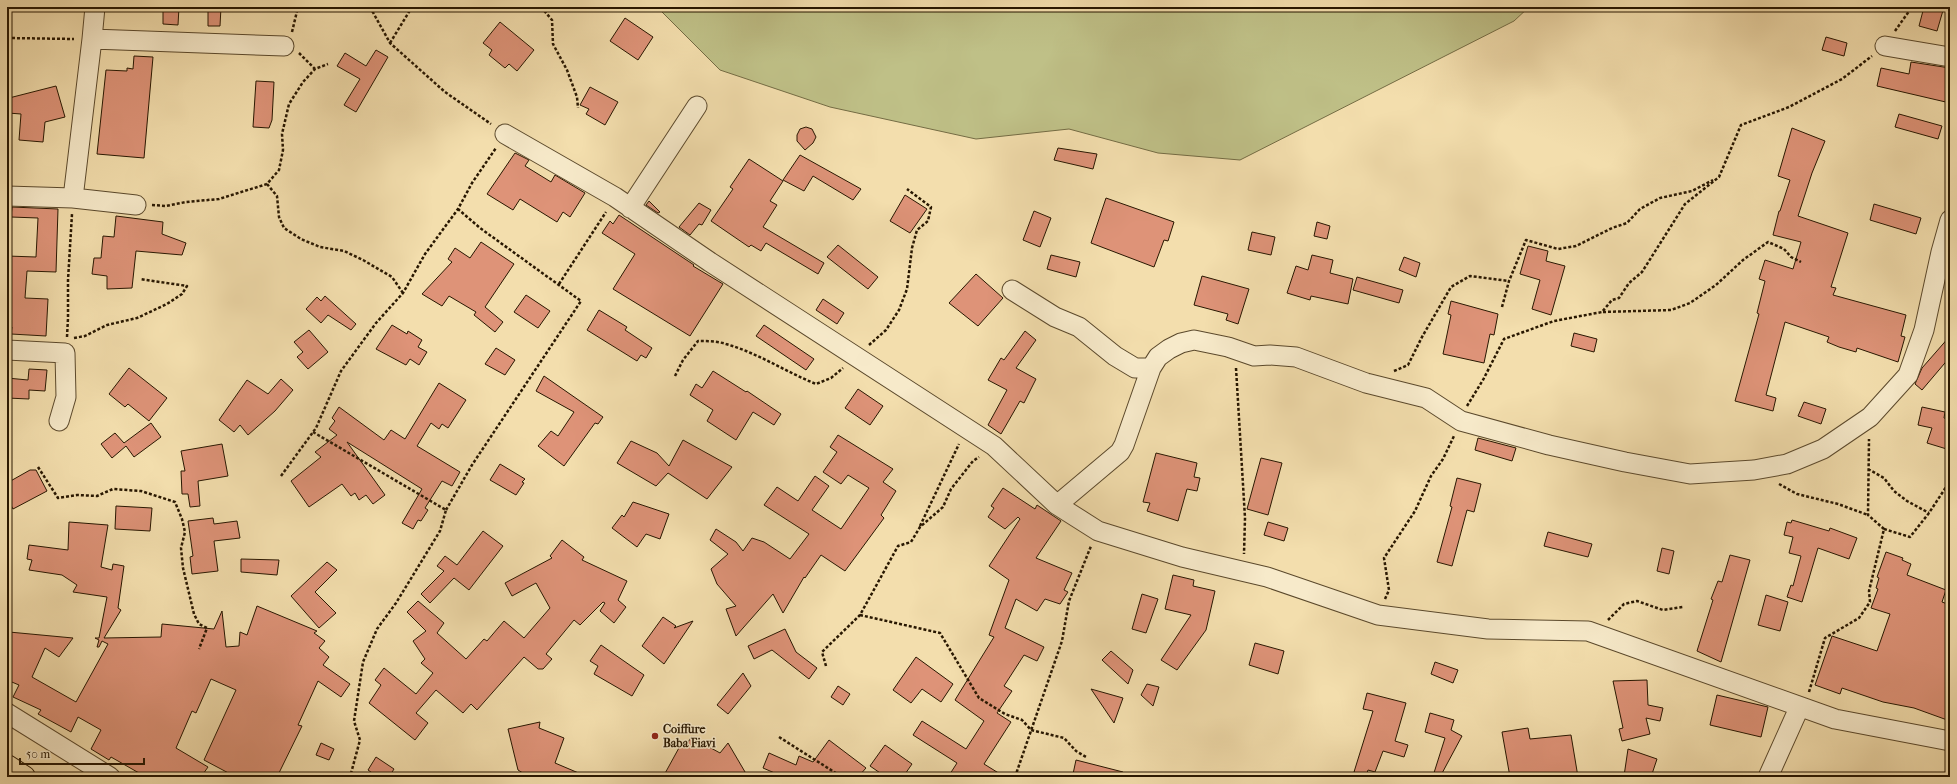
<svg xmlns="http://www.w3.org/2000/svg" width="1957" height="784" font-family="'IM FELL French Canon',serif">
  <style>
    .green { fill: #bfc087; stroke: #746c44 }
    .building { fill: #de9378; stroke: #281701 }
    .lines { fill: none; stroke-linecap: round; stroke-linejoin: round }
    .minor-casing { stroke: #5b492c; stroke-width: 21 }
    .trunk-casing { stroke: #281701; stroke-width: 24 }
    .path { stroke: #281701; stroke-width: 2.5; stroke-dasharray: 3 2; stroke-linecap: butt }
    .minor { stroke: #f7eaca; stroke-width: 19 }
    .trunk { stroke: #f3dead; stroke-width: 22 }
    .poi-dot { fill: #8f2418; stroke: #f7eaca; stroke-width: 1.5 }
    .labels { text-anchor: middle; dominant-baseline: central; stroke-width: 3; stroke-linejoin: round; paint-order: stroke }
    .poi-label { font-size: 12px; font-weight: bold; fill: #281701; stroke: #f7eaca; text-anchor: start }
  </style>
  <rect width="100%" height="100%" fill="#f3dead"/>
  <filter id="stains"><feTurbulence type="fractalNoise" baseFrequency=".005" numOctaves="4"/><feColorMatrix values="0 0 0 0 .2 0 0 0 0 .09 0 0 0 0 .02 0 0 0 .5 -.17"/></filter>
  <radialGradient id="worn" r=".72"><stop offset=".6" stop-color="#630" stop-opacity="0"/><stop offset="1" stop-color="#630" stop-opacity=".3"/></radialGradient>
  <path class="green" d="M657 7H1529L1514 21 1240 160 1158 153 1069 129 976 139 830 107 720 70Z"/>
  <path class="building" d="M163 7H179L178 25 163 24Z
    M208 7H221L220 26H208Z
    M1924 7H1944L1937 31 1919 26Z
    M625 18 653 37 638 60 610 41Z
    M500 22 534 50 517 71 509 64 505 68 489 55 492 50 483 43Z
    M1826 37 1847 43 1844 56 1822 50Z
    M376 50 388 57 356 112 344 105 360 79 337 66 345 53 366 66Z
    M134 56 153 57 144 158 97 154 106 70 127 71V68L133 69Z
    M1911 62 1950 68V103L1877 86 1881 68 1909 74Z
    M256 81 274 82 272 120 269 128 253 127Z
    M56 86 65 117 45 122 43 142 19 140 21 114 8 113 9 98Z
    M590 87 618 102 605 125 586 114 589 109 580 105Z
    M1899 114 1942 126 1938 139 1895 127Z
    M806 127 812 129 816 137 813 143 805 150 797 141V135L800 129Z
    M1792 128 1825 141 1812 173 1798 216 1848 233 1831 287 1836 288 1833 295 1906 315 1901 336 1905 337 1898 362 1857 348 1856 352 1839 347 1827 342 1829 337 1785 322 1766 395 1776 398 1773 411 1735 401 1759 314 1757 313 1765 281 1759 279 1765 260 1793 269 1801 242 1773 235 1779 211H1780L1790 180 1778 176Z
    M1058 148 1097 154 1093 169 1054 160Z
    M515 153 529 160 525 166 551 182 555 175 585 193 570 217 563 212 557 222 520 199 513 210 487 194Z
    M800 155 861 189 853 200 813 176 804 191 783 180Z
    M749 159 783 181 770 201 777 205 763 227 824 263 818 274 766 243 761 251 751 245 749 247 711 221 733 189 730 187Z
    M905 195 927 209 910 233 890 221Z
    M1106 198 1174 222 1168 241 1164 240 1154 267 1091 243Z
    M649 201 660 212 658 213 646 205Z
    M699 203 711 210 702 225 699 224 690 235 679 227Z
    M1874 204 1921 218 1916 234 1870 220Z
    M12 207 58 209 56 272 27 271 25 298 48 299 46 336 11 334 12 327H7V256L36 257 38 218 11 217Z
    M1034 211 1051 218 1040 247 1023 240Z
    M619 215 694 265 693 266 723 284 690 336 613 289 635 254 602 233 610 221 613 224Z
    M116 216 163 222 162 234 186 243 182 255 136 251 132 288 107 289V276L92 274 94 258H101L103 236 114 237Z
    M1317 222 1330 226 1327 239 1314 236Z
    M1252 232 1275 237 1271 255 1248 250Z
    M481 242 514 264 485 307 503 322 495 332 474 315 476 312 449 296 442 306 422 294 452 262 448 259 455 248 470 258Z
    M838 245 878 277 868 289 827 257Z
    M1528 246 1548 251 1546 261 1565 266 1551 315 1532 309 1540 280 1520 274Z
    M1051 255 1080 262 1076 277 1047 269Z
    M1312 255 1333 260 1330 273 1353 279 1348 304 1311 296 1310 300 1287 293 1296 266 1308 270Z
    M1404 257 1420 263 1416 277 1399 270Z
    M976 274 1003 298 978 326 949 303Z
    M1202 276 1249 289 1238 324 1226 320 1228 314 1194 305Z
    M1357 277 1403 290 1399 303 1353 290Z
    M526 295 550 311 538 328 514 312Z
    M325 296 356 324 351 330 328 315 321 323 306 309 317 297 321 301Z
    M823 299 844 313 837 324 816 310Z
    M1451 301 1498 314 1494 335 1490 334 1484 363 1443 354 1451 315 1448 314Z
    M599 310 627 327 625 330 652 348 646 358 641 355 637 361 587 330Z
    M392 325 407 334 408 331 422 340 418 347 427 352 419 365 410 359 406 365 376 349Z
    M764 325 814 359 806 370 756 336Z
    M309 330 328 352 308 369 297 357 303 352 294 342Z
    M1025 331 1036 340 1016 368 1036 379 1024 403 1020 401 1001 434 988 425 1007 390 988 380 1001 358 1004 360Z
    M1574 333 1597 339 1594 352 1571 346Z
    M1950 336V357L1922 390 1915 384 1922 368Z
    M496 348 515 360 505 375 485 364Z
    M129 368 167 398 149 421 128 404 125 407 109 394Z
    M29 369 47 370 45 391 29 390V399L7 398V378L28 380Z
    M713 371 746 392 747 391 781 414 774 425 753 412 736 440 707 421 713 410 690 395 696 384 702 388Z
    M544 376 603 417 598 424 595 423 564 466 538 446 551 431 558 436 574 412 536 391Z
    M281 379 293 390 275 411 248 435 240 425 234 432 219 420 247 380 268 394Z
    M439 383 466 400 448 428 442 424 439 429 431 423 417 446 460 472 452 486 442 481 425 508 428 510 421 521 418 520 413 529 402 523 422 489 347 442 385 495 373 504 366 495 359 500 355 493 351 496 342 484 309 507 291 481 321 457 315 452 337 435 329 429 335 421 332 418 339 407 384 440 391 430 405 439Z
    M858 389 883 406 870 425 845 408Z
    M1804 402 1826 409 1821 424 1798 416Z
    M1922 407 1945 412 1944 418 1950 420V450L1927 443 1932 428 1918 425Z
    M151 423 161 437 134 457 126 446 112 458 101 444 115 433 124 443Z
    M838 435 893 469 883 482 896 491 881 515 884 518 845 571 821 555 805 578 804 577 783 613 773 594 736 636 726 609 736 606 717 584 711 569 728 554 710 540 716 529 736 542 743 551 752 538 764 542 790 559 809 534 764 505 777 487 798 501 815 476 829 486 812 510 841 529 869 488 848 475 841 484 823 472 837 452 830 447Z
    M1478 438 1516 448 1512 461 1475 450Z
    M683 440 732 467 707 499 668 473 656 486 617 463 631 441 657 453 669 466Z
    M222 444 228 476 198 481 200 506 190 507 188 494H182L181 471H185L181 451Z
    M1156 453 1197 463 1194 477 1200 478 1197 491 1187 489 1178 521 1147 511 1150 503 1143 502Z
    M1261 458 1282 463 1268 515 1247 509Z
    M500 464 525 479 522 482 524 483 516 495 490 480Z
    M30 470H36L47 491 13 509 7 498V483Z
    M1457 478 1481 484 1474 512 1467 510 1452 566 1437 562 1452 507 1450 506Z
    M1003 488 1035 509 1037 505 1061 521 1036 558 1072 573 1064 590 1068 592 1060 604 1045 599 1037 611 1016 599 1005 628 1044 647 1037 661 1024 655 1004 686 1012 691 997 713 1011 722 984 764 1005 777H948L957 763 913 735 922 721 966 749 984 721 955 700 994 637 989 635 1009 580 989 566 1020 519 1018 517 1005 529 988 517 994 508 991 506Z
    M633 502 669 514 660 539 646 534 637 547 612 528 622 515 624 517Z
    M116 506 152 508 150 531 115 529Z
    M213 518 214 524 237 521 240 538 214 541 218 571 192 574 190 557 193 556 188 521Z
    M1792 520 1829 531 1830 528 1857 538 1849 559 1818 548 1802 602 1787 597 1791 585 1793 586 1801 556 1789 553 1793 537 1784 535 1787 522 1791 523Z
    M69 522 108 525 101 567 112 570 113 564 124 566 118 608 121 610 104 638 161 637 162 624 214 629 222 611 226 647 239 646 240 632 247 635 257 606 317 631 314 633 325 641 319 648 329 657 323 665 350 684 341 697 318 681 298 725 302 726 277 777H236L204 760 236 690 211 679 196 713 192 711 176 748 208 767 201 777H146L111 757 109 760 91 749 101 730 78 717 71 732 38 714 41 710 13 697 19 685 7 680 9 632 73 638 59 657 45 648 32 677 76 702 108 644 102 641 99 647H97L99 640 95 638H99L107 597 73 592 77 585 62 575 29 570 32 560 27 559 29 545 68 550Z
    M1268 522 1288 528 1284 541 1264 535Z
    M483 531 503 546 469 590 454 578 430 603 421 594 444 571 437 566 445 556 457 565Z
    M1548 532 1592 544 1588 557 1544 546Z
    M562 540 584 557 582 560 627 581 618 600 626 607 614 623 600 611 605 603 603 602 580 625 574 620 546 654 552 659 543 669H538L524 657 477 710 471 704 463 713 436 690 416 713 428 723 415 740 369 703 381 685 375 680 384 668 416 694 433 673 421 663 425 659 413 641 426 631 407 612 418 601 444 623 437 633 466 659 484 639 487 641 504 621 524 638 550 608 536 583 512 596 505 583 552 558 550 556Z
    M1662 548 1674 551 1669 574 1657 571Z
    M1886 552 1903 558 1902 560 1911 564 1907 575 1946 590 1942 602 1950 605V721L1914 708 1883 702 1842 688 1840 694 1815 685 1832 636 1877 651 1890 614 1871 608 1878 589 1876 588 1879 578 1877 577Z
    M1730 555 1750 560 1721 662 1697 651 1713 600 1711 599 1718 581 1722 582Z
    M241 559 279 560 277 575 241 572Z
    M327 562 337 570 315 592 336 613 319 628 291 596Z
    M1173 575 1194 580 1193 586 1215 591 1206 630 1177 670 1161 660 1191 615 1165 609Z
    M1142 594 1158 599 1146 633 1132 629Z
    M1766 595 1788 602 1780 631 1758 625Z
    M663 617 676 626 674 628 693 621 664 664 642 646Z
    M785 629 796 652 817 668 809 679 772 650 754 659 748 646Z
    M1255 643 1284 651 1278 674 1249 665Z
    M601 645 644 675 632 696 594 674 598 666 590 661Z
    M1111 651 1133 670 1128 684 1102 660Z
    M916 657 953 684 941 702 922 689 911 703 893 690Z
    M1435 662 1458 670 1453 683 1431 674Z
    M743 673 751 686 728 714 717 705Z
    M1647 680 1648 705 1663 708 1660 721 1646 718 1650 734 1622 741 1619 729 1623 728 1613 681Z
    M1147 684 1159 687 1153 706 1141 695Z
    M838 686 850 694 843 705 831 697Z
    M1091 689 1123 698 1114 723Z
    M1367 693 1406 703 1395 741 1408 745 1404 757 1383 751 1375 772 1368 770 1366 776 1354 772 1373 711 1363 709Z
    M1717 695 1768 707 1761 737 1710 725Z
    M1430 713 1454 720 1451 730 1462 736 1440 777 1433 776 1445 738 1425 732Z
    M540 722 539 728 564 738 555 763 588 777H529L518 770 508 729Z
    M1528 728 1530 739 1571 735 1578 777H1510L1502 732Z
    M691 737 720 753 728 743 748 777H663L680 746 685 748Z
    M829 740 866 768 858 777H784L763 768 769 753 796 765 799 756 813 762Z
    M321 743 334 749 329 760 316 755Z
    M885 745 912 764 903 777H886L870 766Z
    M1628 749 1657 759 1651 777 1624 776Z
    M376 757 394 769 389 777H378L368 770Z
    M1076 760 1123 772 1122 777H1085L1073 774Z"/>
  <g class="lines">
    <defs>
      <path id="minor" d="M92 39 284 46
        M1885 46 1950 57
        M505 134 615 197 710 262 994 446 1057 505 1098 531 1182 557 1267 577 1378 615 1488 629 1588 631 1835 719 1950 741
        M7 196 73 198 136 205
        M73 198 92 39 95 7
        M630 208 697 106
        M1012 290 1055 317 1079 327 1115 356 1135 368H1151
        M7 350 65 353 66 397 59 421
        M1057 505 1120 452 1124 445 1151 368 1158 357 1169 349 1181 343 1194 340 1228 347 1254 356 1270 355 1296 357 1366 383 1426 398 1461 421 1549 445 1625 462 1690 474 1754 470 1787 464 1823 449 1870 417 1908 375 1924 330 1941 252 1950 220
        M7 713 110 777
        M1768 777 1799 708"/>
      <path id="trunk" d="M7 766 24 777"/>
    </defs>
    <use href="#minor" class="minor-casing"/>
    <use href="#trunk" class="trunk-casing"/>
    <path class="path" d="M370 7 390 43 445 92 491 124
      M541 7 552 20 553 44 567 70 577 97 578 108
      M1895 31 1912 7
      M292 32 298 7
      M7 38 74 39
      M390 43 412 7
      M299 53 315 69
      M267 184 277 196 279 217 284 228 301 239 320 247 344 251 363 260 392 277 403 293
      M152 205 166 206 186 202 219 199 267 184 279 170 283 150 282 134 289 104 303 82 315 69 328 64
      M559 284 606 212
      M1502 307 1509 281 1526 240 1558 249 1576 246 1612 228 1627 223 1640 209 1660 198 1692 191 1713 180
      M1603 312 1671 310 1690 303 1716 285 1743 260 1768 242 1784 249 1791 257 1801 262
      M67 337 68 318V280L72 214
      M74 338 85 336 107 325 137 318 167 304 182 294 187 286 140 279
      M869 345 886 330 899 310 907 289 912 248 917 230 928 221 931 207 907 189
      M1236 368 1245 518 1244 554
      M1394 371 1408 365 1422 337 1451 287 1470 276 1509 281
      M675 376 683 360 698 341C707 341 717 341 726 344 758 353 786 372 816 384L831 378 843 368
      M1467 406 1483 380 1504 339 1554 321 1602 312 1612 300 1619 298 1629 283 1642 272 1685 204 1719 177 1741 125 1789 107 1842 79 1872 56
      M313 432 446 510 440 531 396 603 377 629 363 662 354 721 360 740 350 777
      M38 467 58 498 77 495 97 496 113 489 141 491 175 502 182 519 185 532 181 548 183 568 194 614 199 624 207 628 199 649
      M1868 469 1884 478 1894 491 1907 501 1929 513
      M281 476 316 428 341 371 376 323 403 293 425 254 458 209 472 183 496 148
      M1779 484 1797 494 1838 504 1868 515
      M446 510 472 465 581 301 480 228 458 209
      M920 526 959 444
      M1884 529 1910 537 1929 513 1950 481
      M1385 599 1389 590 1384 558 1415 511 1431 476 1443 459 1454 436
      M860 615 940 633 979 698 1005 714 1022 720 1031 730 1064 738 1076 751 1086 757
      M1608 620 1624 604 1637 601 1663 610 1683 607
      M826 666 822 652 860 615 898 546 911 542 920 527 943 507 951 489 973 461 979 457
      M1809 692 1825 638 1859 618 1870 602 1869 591 1884 529 1868 515 1869 439
      M779 737 842 777
      M1015 777 1062 641 1069 601 1091 546
      M1015 777 1036 775 1040 777"/>
    <use href="#minor" class="minor"/>
    <use href="#trunk" class="trunk"/>
  </g>
  <circle class="poi-dot" cx="655" cy="736" r="4"/>
  <g class="labels">
    <g class="poi-label">
      <text x="663" y="729">Coiffure<tspan x="663" dy="14">Baba Fiavi</tspan></text>
    </g>
  </g>
  <rect width="1957" height="784" fill="none" stroke="#f3dead" stroke-width="24"/>
  <rect x="8" y="8" width="1941" height="768" fill="none" stroke="#281701" stroke-width="2"/>
  <rect x="12" y="12" width="1933" height="760" fill="none" stroke="#281701"/>
  <path d="M20 758v6h124v-6" fill="none" stroke="#281701" stroke-width="2"/>
  <text x="26" y="758" font-size="12" fill="#281701" stroke="#f7eaca" stroke-width="3" paint-order="stroke">50 m</text>
  <rect width="100%" height="100%" filter="url(#stains)"/>
  <rect width="100%" height="100%" fill="url(#worn)"/>
</svg>
